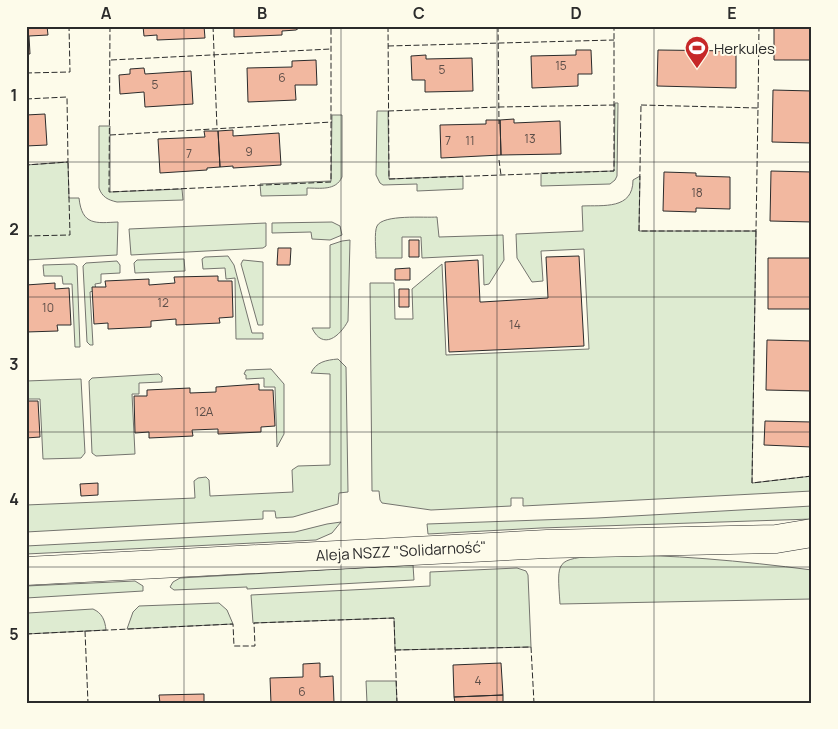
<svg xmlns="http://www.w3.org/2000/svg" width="838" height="729" font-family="Manrope,sans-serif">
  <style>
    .green { fill: #deebd1; stroke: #74746e }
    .building { fill: #f2b8a0; stroke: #2b2b2b }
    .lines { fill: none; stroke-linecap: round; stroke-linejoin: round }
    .tertiary-casing { stroke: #2b2b2b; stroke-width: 29 }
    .tertiary { stroke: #fdfbea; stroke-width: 28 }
    .fence { stroke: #2b2b2b; stroke-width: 1; stroke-dasharray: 6 2.5; stroke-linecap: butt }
    .grid { fill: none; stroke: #2b2b2b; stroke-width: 1; stroke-opacity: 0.55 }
    .labels { text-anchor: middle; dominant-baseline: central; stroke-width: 4; stroke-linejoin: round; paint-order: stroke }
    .number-label { font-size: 12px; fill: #5d4e48 }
    .poi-label { font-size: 15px; fill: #2b2b2b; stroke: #fdfbea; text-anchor: start }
    .street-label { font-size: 15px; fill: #2b2b2b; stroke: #fdfbea }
    .neatline { fill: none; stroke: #2b2b2b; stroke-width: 2 }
    .grid-label { font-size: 16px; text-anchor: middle; font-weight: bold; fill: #2b2b2b }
  </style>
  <rect width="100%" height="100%" fill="#fdfbea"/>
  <path class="green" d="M615 103H618L617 176 615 180 610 184 541 186V173L614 171Z
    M377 111H388L389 179 463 176V189L417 191V184L383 185 380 183 376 175Z
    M332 115H342V177C336 191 320 188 307 188V195L261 196 260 184 331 181Z
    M99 126H110V192L182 189 183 200 117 202C108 200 102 197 99 188Z
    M68 162 69 198H79C82 226 96 223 118 222L117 255 26 260V165Z
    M640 176 639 231H756L752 483 812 476V491L523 506V498H511V506L431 510 382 503 380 500 379 491H372L370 283H394L395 319H413L412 289 442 264 446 355 589 349 584 249 541 251 543 281 532 282 517 258 516 234 583 231 582 206C603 205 633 210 633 180Z
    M437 217 439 237 503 235 504 260 489 284 484 285 483 255 422 258 421 237H402V258H376C376 250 374 232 377 226 383 214 425 218 437 217Z
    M332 222 340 226 342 235 330 240 312 239 311 232 272 233V223Z
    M266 223V246L263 248 131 255 129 229Z
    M350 240 348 321C340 336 323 351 312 328H330V245L342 241Z
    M228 256 234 265 252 333H263V339H236L235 278 226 279 225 268 203 269 202 259 205 257Z
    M184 259 185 271 135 273 134 263 137 260Z
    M243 260 263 262V325H258L241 264Z
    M117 261 120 265V273L101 274V283L95 284 96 290 90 292 93 345H90L87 342 83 266 86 263Z
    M74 264 77 266 80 347H75L72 284H63L62 276H44L43 265Z
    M338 359 346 367 348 492 339 493 338 504 293 517 276 518 275 511H263V519L26 532V505L195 498 194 481 198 478 206 477 209 480 210 496 293 492 292 470 298 466 330 465V374L311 373C316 362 326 360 338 359Z
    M271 369 284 384V434L277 447 275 387H264V378L246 379V375L244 374 246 370Z
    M159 374 162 377V382L139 383V394H132L135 454 96 456 92 453 89 381 92 378Z
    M81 379 85 453 81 458 43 459 40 399H28L26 381Z
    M812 506V519L541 528 428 534 427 524 597 518Z
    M341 522 332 533 316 540 26 554V546L295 532 327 524Z
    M600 555C670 554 742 561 812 570V599L560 604C557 559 555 560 600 555Z
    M413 565 414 580 247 589V587L174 590 170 587 173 582 180 578Z
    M517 568 526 571 528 575 531 647 395 650 394 618 253 623 251 595 430 586V572Z
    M135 581 143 586V591L26 598V586Z
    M219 603 227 610 233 624 127 629 133 612 139 606Z
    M93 609C102 613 105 620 106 630L26 634V614L28 613Z
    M366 681H396L397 703H367Z"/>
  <path class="building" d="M26 26H47L48 35 29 36 30 54H26Z
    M143 26H204L205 38 157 40V35L144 36Z
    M234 26H299V28L296 30 282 31V35L234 37Z
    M774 26H812V60H774Z
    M576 50H591L592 74H578V86L532 88 531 56 576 55Z
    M658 50 736 51V88L657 86Z
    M426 55V59L472 58 473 91 425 92V80H412L411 56Z
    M316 60 317 85H295L296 100 248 102 247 68 292 67V61Z
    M144 68 145 74 191 71 193 104 145 107 144 92 120 94 119 75 130 74V69Z
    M773 90 812 91V143L772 142Z
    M45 114 47 145 26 146V115Z
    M514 119V123L560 121 561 154 501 155 500 120Z
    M486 120H500L501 155 441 158 440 125 486 124Z
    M233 130V136L279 133 281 165 233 168V166L220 167 218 131Z
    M204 131H218L220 167 207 168V170L160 173 158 139 205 137Z
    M771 171 812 172V222L770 221Z
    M664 172 696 173V176L730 177V209L696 208V212L663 211Z
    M409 240H419V257H409Z
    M278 248H291L290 265H277Z
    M579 256 584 346 449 352 445 262 478 260 480 302H482L548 298 546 257Z
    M768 258H812V309H768Z
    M410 268V280H395V269Z
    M218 276V281H232L233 317 219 318 220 323 176 325V319L151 321V327L108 329V323L94 324 92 287H106L105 281 149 279V285L175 283 174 277Z
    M55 283V289L69 288 71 325H57L58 331 26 332V285Z
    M399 289H409V307H399Z
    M767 340 812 341V391L766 390Z
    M259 384V390H273L275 426 261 427V432L218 434V429L192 430 193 436 149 438V432L135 433 134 396H147V390L190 388V393L216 392V387Z
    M26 401H38L40 437 26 438V444Z
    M765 421 812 422V447L764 445Z
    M98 483V495L81 496 80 484Z
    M320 663V677L333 676 334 703H271L270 678 303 677V664Z
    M501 663 503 695 454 697 453 665Z
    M204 694V703H160L159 695Z
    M503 695V703H455L454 697Z"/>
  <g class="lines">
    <defs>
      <path id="tertiary" d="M26 571 547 544 776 539 812 533"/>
    </defs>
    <use href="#tertiary" class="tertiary-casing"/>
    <use href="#tertiary" class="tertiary"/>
    <path class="fence" d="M110 26 109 192 331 182V26
      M213 26 217 128
      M388 26 389 179 614 171V26
      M498 26 499 124
      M388 46 614 40
      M111 60 331 49
      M26 73 70 72 69 26
      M26 99 67 97 68 162 26 165
      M641 105 758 108 756 231H639Z
      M758 108 759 26
      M388 111 499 107 615 105
      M110 135 332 122
      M499 160 501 175
      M756 231 752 483 812 476
      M26 236 70 235 68 162
      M85 631 88 703
      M26 634 233 624 234 646H255L254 623 394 618 397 703
      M395 650 531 647 534 703"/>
  </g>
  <path class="grid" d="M184 26V703M341 26V703M497 26V703M654 26V703M26 162H812M26 297H812M26 432H812M26 567H812"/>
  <defs>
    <symbol id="stadium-pin" viewBox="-11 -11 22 30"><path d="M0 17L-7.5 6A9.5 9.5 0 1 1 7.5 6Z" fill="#c62828" stroke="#fdfbea"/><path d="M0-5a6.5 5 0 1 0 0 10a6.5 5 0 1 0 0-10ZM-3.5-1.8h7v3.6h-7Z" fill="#fff"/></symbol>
  </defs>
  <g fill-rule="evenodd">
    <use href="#stadium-pin" x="683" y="34" width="28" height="38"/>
  </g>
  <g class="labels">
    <g class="number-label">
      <text x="561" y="65">15</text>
      <text x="442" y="69">5</text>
      <text x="282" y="77">6</text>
      <text x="155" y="84">5</text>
      <text x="530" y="138">13</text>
      <text x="448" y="140">7</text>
      <text x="470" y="140">11</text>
      <text x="249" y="151">9</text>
      <text x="189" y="153">7</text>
      <text x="697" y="192">18</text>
      <text x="163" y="302">12</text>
      <text x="48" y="307">10</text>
      <text x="515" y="324">14</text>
      <text x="204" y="411">12A</text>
      <text x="478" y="680">4</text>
      <text x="302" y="691">6</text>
    </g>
    <g class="poi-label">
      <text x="714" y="48">Herkules</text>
    </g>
    <g class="street-label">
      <text transform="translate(401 551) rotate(-3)">Aleja NSZZ "Solidarność"</text>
    </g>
  </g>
  <rect width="838" height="729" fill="none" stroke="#fdfbea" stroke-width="55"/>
  <rect x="28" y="28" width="782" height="674" class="neatline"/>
  <g class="grid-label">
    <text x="106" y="19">A</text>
    <text x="262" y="19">B</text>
    <text x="419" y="19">C</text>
    <text x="576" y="19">D</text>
    <text x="732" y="19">E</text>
    <text x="14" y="101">1</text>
    <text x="14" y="235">2</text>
    <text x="14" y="370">3</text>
    <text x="14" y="505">4</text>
    <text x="14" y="640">5</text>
  </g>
</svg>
